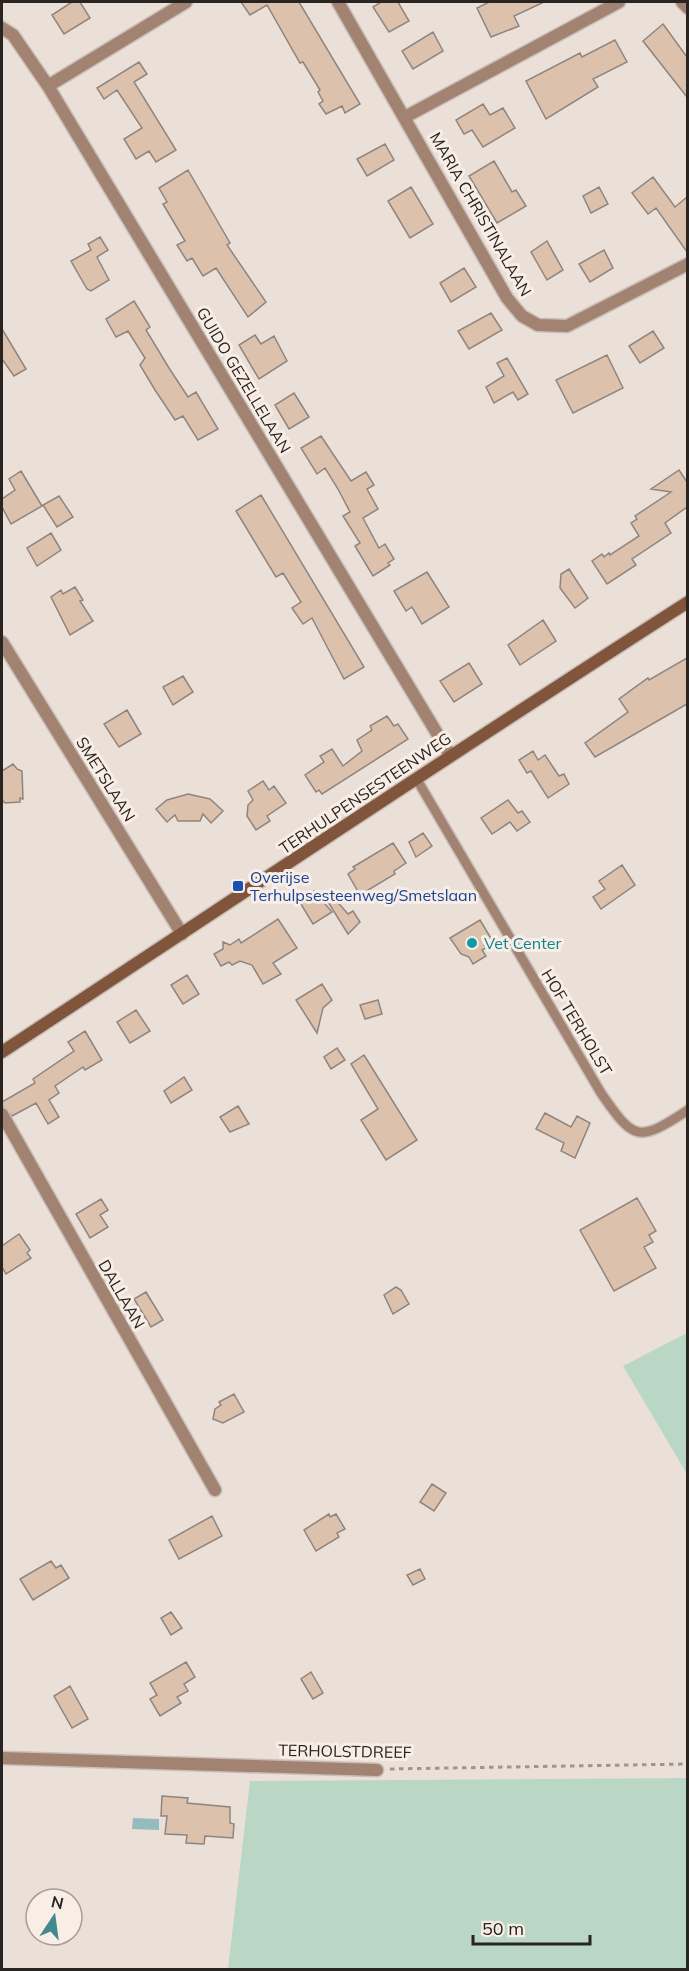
<svg xmlns="http://www.w3.org/2000/svg" width="689" height="1971" font-family="Mulish,sans-serif">
  <style>
    .green { fill: #bad7c6 }
    .water { fill: #94bbbe }
    .building { fill: #dcc1ac; stroke: #8f857e; stroke-width: 1.5 }
    .lines { fill: none; stroke-linecap: round; stroke-linejoin: round }
    .service-casing { stroke: #c8beb7; stroke-width: 12 }
    .minor-casing { stroke: #c8beb7; stroke-width: 15 }
    .secondary-casing { stroke: #c8beb7; stroke-width: 15 }
    .path { stroke: #9e958f; stroke-width: 3; stroke-dasharray: 4.5 4.5; stroke-linecap: butt }
    .service { stroke: #a28371; stroke-width: 9 }
    .minor { stroke: #a28371; stroke-width: 12 }
    .secondary { stroke: #80553c; stroke-width: 12 }
    .transit-dot { fill: #1a4fb4; stroke: #f9eee6; stroke-width: 2 }
    .culture-dot { fill: #0f9aa8; stroke: #f9eee6; stroke-width: 2 }
    .labels { text-anchor: middle; dominant-baseline: central; stroke-width: 6; stroke-linejoin: round; paint-order: stroke }
    .street-label { font-size: 16px; fill: #282421; stroke: #f9eee6 }
    .transit-label { font-size: 16px; fill: #164399; stroke: #f9eee6; text-anchor: start }
    .culture-label { font-size: 16px; fill: #0d838f; stroke: #f9eee6; text-anchor: start }
  </style>
  <rect width="100%" height="100%" fill="#ebe0d8"/>
  <path class="green" d="M687 1333V1474L623 1366Z
    M687 1778V1969H228L250 1781Z"/>
  <path class="water" d="M133 1818 159 1819V1830L132 1829Z"/>
  <path class="building" d="M72 2H80L90 18 64 34 52 15Z
    M241 2H299L360 104 345 113 342 106 326 114 319 104 323 101 318 92 320 90 303 62 300 63 267 5 250 15Z
    M381 2H398L409 21 389 32 373 7Z
    M489 2H544L514 16 519 26 491 37 477 8Z
    M663 24 687 57V97L643 41Z
    M433 32 443 51 413 69 402 51Z
    M615 40 627 62 593 79 598 87 546 119 526 81 580 53 582 57Z
    M139 62 147 74 134 82 176 150 156 162 149 151 136 159 124 139 142 128 117 90 104 99 97 88Z
    M483 104 490 115 503 108 515 128 483 147 472 130 464 134 456 120Z
    M385 144 394 160 367 176 357 159Z
    M494 161 512 192 516 190 526 206 497 223 469 176Z
    M188 170 230 243 227 245 266 302 248 317 216 268 203 276 192 258 187 261 177 245 185 241 163 204 167 202 159 188Z
    M653 177 675 207 687 197V252L656 208 648 214 632 193Z
    M411 187 433 224 410 238 388 201Z
    M599 187 608 204 591 213 583 196Z
    M100 237 108 250 97 257 109 280 91 291 87 289 71 261 91 250 88 244Z
    M547 241 563 270 547 280 531 252Z
    M604 250 613 268 590 282 579 264Z
    M464 268 476 287 451 302 440 283Z
    M134 301 150 327 146 330 169 368 188 397 196 392 218 429 198 440 183 416 175 420 155 390 140 365 145 358 128 331 116 337 106 319Z
    M491 313 502 330 469 349 458 331Z
    M2 329 26 369 14 376 2 359Z
    M653 331 664 348 640 363 629 346Z
    M255 335 261 344 274 336 287 361 259 379 239 345Z
    M607 355 623 388 573 413 556 380Z
    M507 358 528 394 518 400 513 392 494 403 486 387 504 376 497 363Z
    M294 393 309 417 289 429 275 405Z
    M321 436 351 481 366 472 374 485 367 489 378 509 363 518 379 548 385 544 394 559 388 563 390 565 373 576 355 546 360 543 343 516 350 512 338 489 325 468 317 474 301 448Z
    M679 470 687 482V507L665 523 671 533 632 559 636 565 607 584 592 561 602 554 604 557 609 553 610 555 639 536 631 523 637 519 635 516 671 492 651 489Z
    M21 471 42 506 11 524 2 507V499L15 490 9 479Z
    M261 495 364 667 344 679 312 618 303 624 292 608 301 602 283 573 276 577 236 511Z
    M59 496 73 517 57 527 43 505Z
    M51 533 61 550 37 566 27 548Z
    M569 569 588 598 575 608 560 588 561 574Z
    M427 572 449 607 422 624 412 607 406 611 394 591Z
    M75 587 83 600 80 601 93 621 70 635 51 597 61 590 63 594Z
    M543 620 556 641 520 665 508 645Z
    M687 658V704L595 757 585 743 628 712 619 699 648 678 649 680Z
    M469 663 482 684 454 702 440 681Z
    M183 676 193 692 173 705 163 687Z
    M127 710 141 734 119 747 104 724Z
    M387 716 394 726 398 724 408 739 322 794 319 790 316 792 305 775 324 762 320 756 332 749 343 766 362 751 357 740 372 730 370 726Z
    M533 751 538 760 545 755 559 776 564 774 569 784 548 798 531 771 527 773 519 760Z
    M13 764 17 769 22 771 23 799 20 798V802L5 803 2 800V771Z
    M263 781 269 790 274 786 286 803 267 816 270 821 256 830 247 816 248 805 253 800 248 791Z
    M188 794 210 799 223 811 211 823 203 814 200 821H178L175 815 167 822 156 809 167 800Z
    M508 800 518 813 522 811 530 822 517 831 510 822 492 834 481 818Z
    M423 833 432 846 416 857 409 842Z
    M393 843 406 863 394 871 395 874 360 895 348 874 355 869 353 867Z
    M622 865 635 885 601 909 593 897 605 889 599 881Z
    M314 891 332 912 313 924 299 901Z
    M334 898 348 914 353 911 360 922 348 934 328 902Z
    M278 919 297 948 273 963 281 974 263 984 252 965 240 961 232 965 229 962 221 966 214 954 223 949V942L230 945 239 939 241 943Z
    M480 920 492 940 484 945 486 948 482 950 486 956 473 964 469 957 461 954 450 938Z
    M187 975 199 994 183 1004 171 985Z
    M322 984 332 1000 323 1008 317 1033 296 1000Z
    M378 1000 382 1014 365 1019 360 1005Z
    M136 1010 150 1031 130 1043 117 1022Z
    M85 1031 102 1060 85 1070 83 1067 55 1086 59 1093 49 1100 59 1117 48 1124 36 1103 12 1116 2 1106V1102L35 1083 33 1079 74 1051 68 1042Z
    M337 1048 345 1060 331 1069 324 1057Z
    M364 1055 417 1140 386 1160 361 1120 378 1109 351 1064Z
    M184 1077 192 1090 171 1103 164 1091Z
    M238 1106 249 1124 230 1132 220 1117Z
    M545 1113 571 1127 577 1116 590 1123 575 1158 561 1151 564 1143 536 1129Z
    M637 1198 656 1231 649 1235 653 1242 644 1247 656 1268 614 1291 580 1230Z
    M101 1199 108 1210 100 1215 108 1227 90 1238 76 1214Z
    M19 1234 30 1250 27 1253 31 1258 6 1274 2 1267V1246Z
    M396 1287 401 1290 409 1304 393 1314 384 1295Z
    M146 1292 163 1320 151 1327 134 1299Z
    M234 1394 244 1412 223 1423 213 1419 215 1409 221 1405 219 1402Z
    M432 1484 446 1493 434 1511 420 1502Z
    M329 1514 330 1517 336 1514 345 1529 337 1533 339 1537 316 1551 304 1530Z
    M212 1516 222 1536 179 1559 169 1540Z
    M51 1561 56 1568 61 1565 69 1578 33 1600 20 1579Z
    M420 1569 425 1579 413 1585 407 1575Z
    M171 1612 182 1628 171 1635 161 1618Z
    M186 1662 195 1677 184 1684 188 1691 177 1697 181 1703 160 1716 150 1699 157 1695 150 1683Z
    M311 1672 323 1693 313 1699 301 1679Z
    M70 1686 88 1719 72 1728 54 1696Z
    M162 1796 188 1798 187 1803 230 1807V1823L234 1824 233 1838 205 1836 204 1844 186 1843 187 1835 165 1834 167 1816H161Z"/>
  <g class="lines">
    <defs>
      <path id="service" d="M416 778 601 1093C634 1141 638 1143 688 1110"/>
      <path id="minor" d="M338 2 507 298 522 316 538 325 567 326 688 264
        M682 2 688 8
        M2 28 13 35 48 86 450 755
        M48 86 186 2
        M405 117 619 2
        M2 642 182 934
        M2 1114 215 1490
        M2 1758 377 1770"/>
      <path id="secondary" d="M2 1052C230 902 457 750 688 602"/>
    </defs>
    <use href="#service" class="service-casing"/>
    <use href="#minor" class="minor-casing"/>
    <use href="#secondary" class="secondary-casing"/>
    <path class="path" d="M390 1769 688 1764"/>
    <use href="#service" class="service"/>
    <use href="#minor" class="minor"/>
    <use href="#secondary" class="secondary"/>
  </g>
  <rect class="transit-dot" x="232" y="880" width="12" height="12" rx="3"/>
  <circle class="culture-dot" cx="472" cy="943" r="6"/>
  <g class="labels">
    <g class="street-label">
      <text transform="translate(481 214) rotate(60)">MARIA CHRISTINALAAN</text>
      <text transform="translate(244 380) rotate(59)">GUIDO GEZELLELAAN</text>
      <text transform="translate(106 779) rotate(58)">SMETSLAAN</text>
      <text transform="translate(365 793) rotate(-34)">TERHULPENSESTEENWEG</text>
      <text transform="translate(577 1022) rotate(59)">HOF TERHOLST</text>
      <text transform="translate(122 1294) rotate(60)">DALLAAN</text>
      <text transform="translate(345 1751) rotate(1)">TERHOLSTDREEF</text>
    </g>
    <g class="transit-label">
      <text x="250" y="877">Overijse<tspan x="250" dy="18">Terhulpsesteenweg/Smetslaan</tspan></text>
    </g>
    <g class="culture-label">
      <text x="484" y="943">Vet Center</text>
    </g>
  </g>
  <rect width="689" height="1971" fill="none" stroke="#282421" stroke-width="6"/>
  <g transform="translate(54 1917) rotate(13)"><circle r="28" fill="#f9eee6" stroke="#a59d97" stroke-width="1.5"/>
  <path d="M0-4.5L10 22L0 15L-10 22Z" fill="#428a8d"/>
  <text y="-9" font-size="16" font-weight="bold" text-anchor="middle" fill="#282421">N</text>
  </g>
  <path d="M473 1935v9h117v-9" fill="none" stroke="#282421" stroke-width="3"/>
  <text x="482" y="1935" font-size="18" fill="#282421" stroke="#f9eee6" stroke-width="4.5" paint-order="stroke">50 m</text>
</svg>
